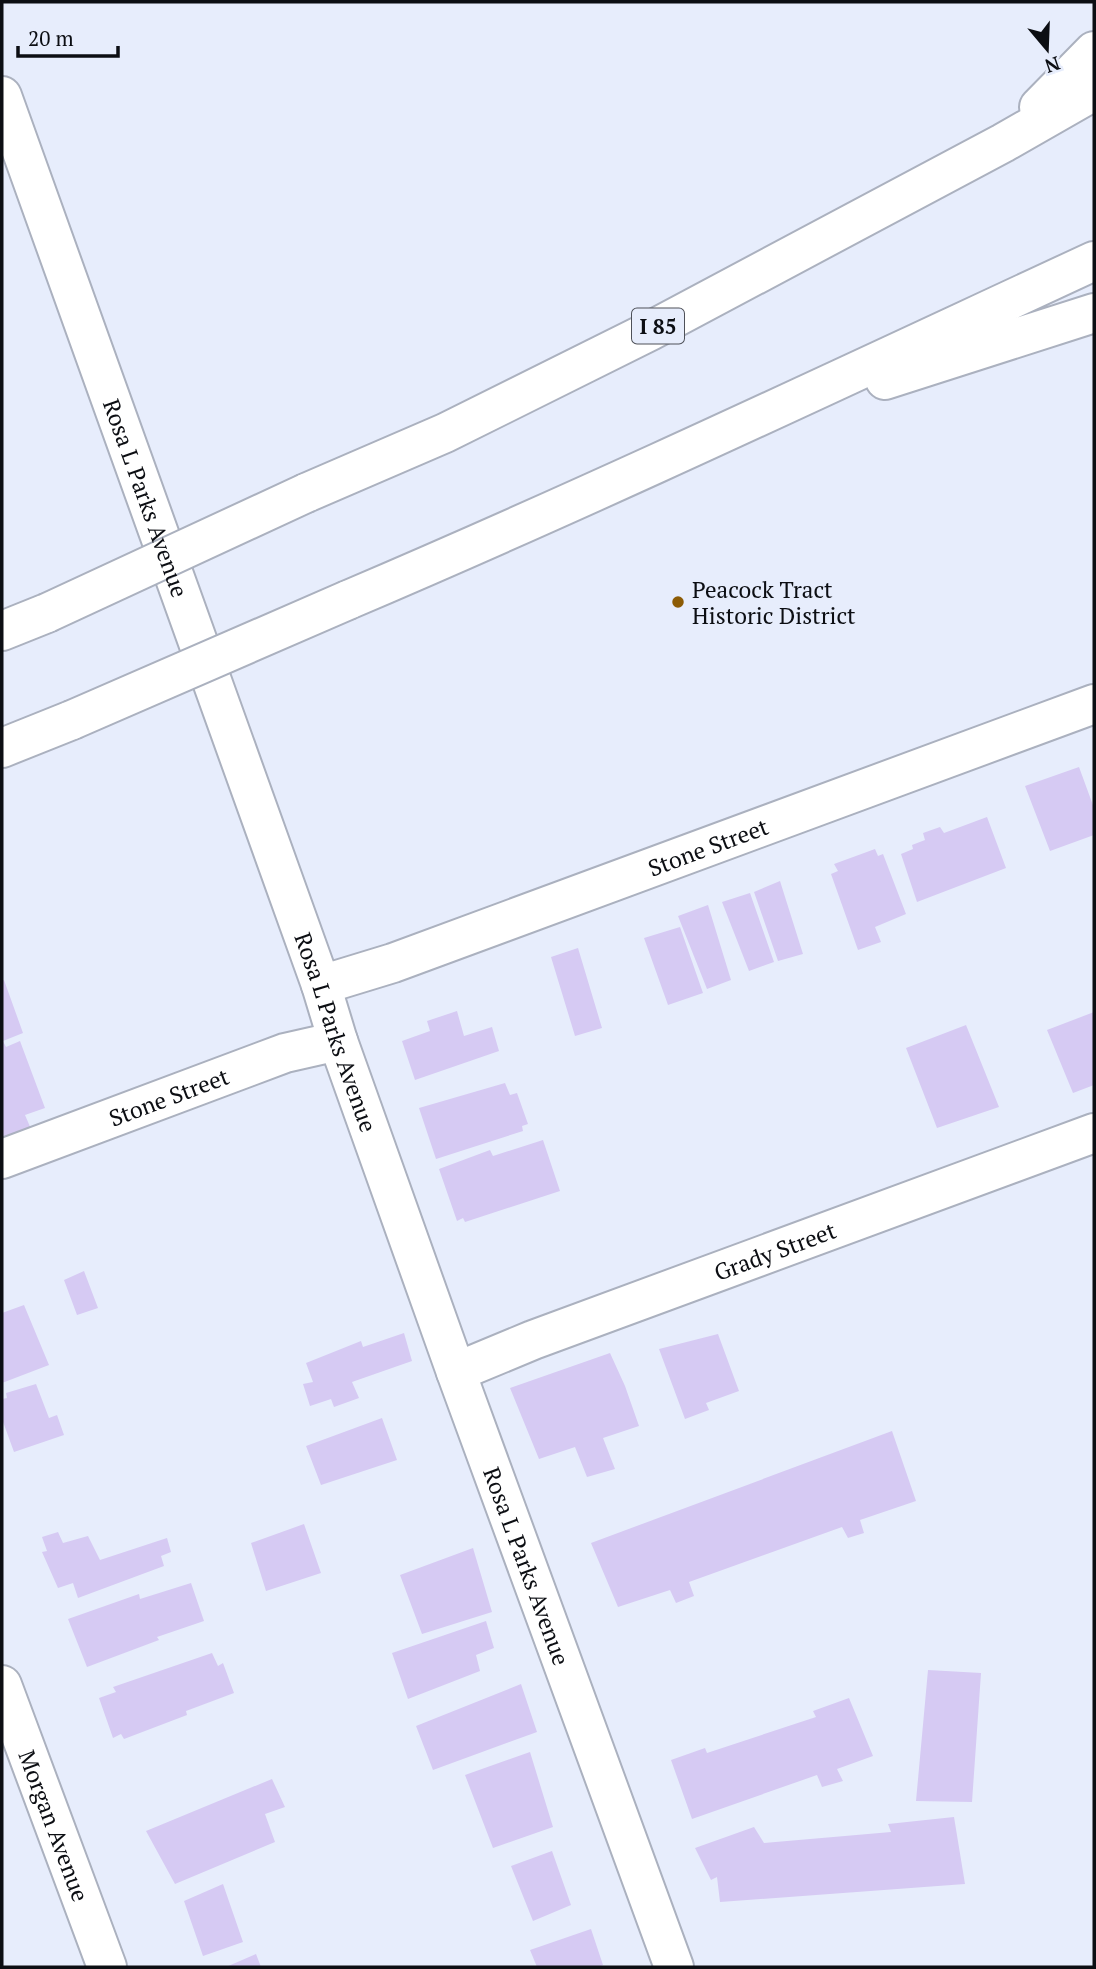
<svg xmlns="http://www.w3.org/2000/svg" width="1096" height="1969" font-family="'PT Serif',serif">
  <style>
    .building { fill: #d6caf3 }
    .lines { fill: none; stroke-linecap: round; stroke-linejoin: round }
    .street-casing { stroke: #abb1bf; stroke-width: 42 }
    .secondary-casing { stroke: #abb1bf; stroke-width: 42 }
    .highway-casing { stroke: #abb1bf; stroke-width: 42 }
    .street { stroke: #fff; stroke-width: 38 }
    .secondary { stroke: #fff; stroke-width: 38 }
    .highway { stroke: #fff; stroke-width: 38 }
    .highway-bridge-casing { stroke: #abb1bf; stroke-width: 42; stroke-linecap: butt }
    .highway-bridge { stroke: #fff; stroke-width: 38 }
    .poi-dot { fill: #8c5b05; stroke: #e7edfc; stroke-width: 2.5 }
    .labels { text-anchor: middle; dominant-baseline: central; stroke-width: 5; stroke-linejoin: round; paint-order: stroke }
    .shield { fill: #e7edfc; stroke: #4e5159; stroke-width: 2 }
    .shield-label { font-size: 21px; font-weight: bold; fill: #0c0e13 }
    .street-label { font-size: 23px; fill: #0c0e13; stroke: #e7edfc }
    .poi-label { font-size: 23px; fill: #0c0e13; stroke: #e7edfc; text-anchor: start }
  </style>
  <rect width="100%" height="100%" fill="#e7edfc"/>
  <path class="building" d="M1079 767 1094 808V835L1050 851 1025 786Z
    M987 817 1006 868 917 902 901 854 913 849 912 845 925 840 923 833 940 827 944 833Z
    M875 849 878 856 883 854 906 914 875 927 881 942 858 950 831 874 838 871 834 864Z
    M780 881 803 954 778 961 754 892Z
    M750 893 774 962 749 971 722 902Z
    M708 905 731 980 707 989 678 916Z
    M680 927 703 993 668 1005 644 938Z
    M578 948 602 1028 575 1036 551 957Z
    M4 980 23 1033 3 1041 6 1047 20 1041 45 1108 25 1115 34 1136 2 1148V981Z
    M457 1011 464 1036 492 1027 499 1051 415 1080 402 1041 430 1031 427 1021Z
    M1094 1012V1085L1073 1093 1047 1030Z
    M966 1025 999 1107 937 1128 906 1048Z
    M505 1083 510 1095 517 1093 528 1124 522 1126 523 1131 436 1159 419 1108Z
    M543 1140 560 1191 465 1222 463 1218 457 1221 439 1169 490 1150 493 1156Z
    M84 1271 98 1308 77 1315 64 1280Z
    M24 1305 49 1365 2 1383V1313Z
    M404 1333 412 1361 352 1382 359 1398 334 1407 331 1399 310 1406 303 1384 313 1382 306 1363 361 1341 363 1347Z
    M718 1334 739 1391 706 1403 709 1410 685 1419 659 1349Z
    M610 1353 625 1386 639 1426 603 1438 615 1469 587 1477 575 1447 539 1459 510 1388Z
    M36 1384 49 1418 57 1415 64 1435 14 1452 2 1419V1399L7 1398 6 1393Z
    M382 1418 397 1460 321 1485 306 1446Z
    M892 1431 916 1501 860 1520 864 1533 848 1538 842 1527 689 1582 694 1596 676 1603 670 1590 618 1607 591 1543Z
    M304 1524 321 1573 266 1591 251 1543Z
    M58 1532 63 1543 88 1536 100 1560 167 1538 171 1552 161 1556 164 1566 78 1598 73 1583 58 1588 42 1552 47 1551 42 1537Z
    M473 1548 492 1612 422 1634 400 1575Z
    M191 1583 204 1621 157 1637 159 1640 87 1667 68 1619 139 1594 140 1599Z
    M486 1621 494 1648 476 1655 480 1671 408 1699 392 1653Z
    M212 1653 218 1666 223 1663 234 1693 186 1711 187 1715 124 1739 121 1734 113 1738 99 1698 116 1692 113 1687Z
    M928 1670 981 1673 972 1802 916 1801Z
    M521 1684 537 1732 433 1770 416 1726Z
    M849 1698 873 1756 837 1769 843 1781 822 1787 817 1775 692 1819 671 1760 705 1748 707 1753 816 1717 813 1711Z
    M530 1752 553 1827 493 1848 465 1775Z
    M272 1779 285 1807 265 1814 275 1842 175 1884 146 1831Z
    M954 1817 965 1884 720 1902 717 1877 711 1880 695 1848 754 1827 764 1843 891 1832 888 1824Z
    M552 1851 571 1905 533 1921 511 1866Z
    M223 1884 243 1942 203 1956 184 1901Z
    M591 1929 603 1965 598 1967H537L530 1950Z
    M256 1954 261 1967H226Z"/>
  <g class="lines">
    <defs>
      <g id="street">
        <path id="s1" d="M321 985 393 963 1094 704"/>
        <path id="s2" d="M2 1159 285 1053 338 1041"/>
        <path id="s3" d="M456 1372 533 1340 1094 1133"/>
        <path id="s4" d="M2 1685 107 1967"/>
      </g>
      <g id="secondary">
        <path id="s5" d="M2 96 321 985 338 1041 456 1372 674 1967"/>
      </g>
      <path id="highway" d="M1039 107 1094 51
        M885 380 1094 313
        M306 493 445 433 650 331 1003 143 1094 91
        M348 600C599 493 846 376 1094 261
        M2 631 47 613
        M2 748 72 720"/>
    </defs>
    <use href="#street" class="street-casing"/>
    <use href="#secondary" class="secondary-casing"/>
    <use href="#highway" class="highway-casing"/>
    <use href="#street" class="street"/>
    <use href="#secondary" class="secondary"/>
    <use href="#highway" class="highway"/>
    <defs>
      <path id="highway-bridge" d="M47 613 306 493
        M72 720 348 600"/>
    </defs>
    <use href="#highway-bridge" class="highway-bridge-casing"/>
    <use href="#highway-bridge" class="highway-bridge"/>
  </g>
  <circle class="poi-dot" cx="678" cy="602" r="7"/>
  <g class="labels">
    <rect class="shield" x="632" y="308.5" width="52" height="35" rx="5"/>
    <g class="shield-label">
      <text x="658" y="326">I 85</text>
    </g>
    <g class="street-label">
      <text stroke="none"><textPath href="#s5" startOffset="427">Rosa L Parks Avenue</textPath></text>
      <text stroke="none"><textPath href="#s1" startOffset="411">Stone Street</textPath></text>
      <text stroke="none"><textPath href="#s5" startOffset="994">Rosa L Parks Avenue</textPath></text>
      <text stroke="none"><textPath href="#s2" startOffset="178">Stone Street</textPath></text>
      <text stroke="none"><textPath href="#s3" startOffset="341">Grady Street</textPath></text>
      <text stroke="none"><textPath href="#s5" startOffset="1561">Rosa L Parks Avenue</textPath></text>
      <text stroke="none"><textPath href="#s4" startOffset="150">Morgan Avenue</textPath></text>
    </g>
    <g class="poi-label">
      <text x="692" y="589">Peacock Tract<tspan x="692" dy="26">Historic District</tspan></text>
    </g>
  </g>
  <rect width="1096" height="1969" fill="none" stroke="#0c0e13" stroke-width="7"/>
  <g transform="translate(1047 49) rotate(161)" stroke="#e7edfc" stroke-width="5" paint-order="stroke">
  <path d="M0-5L12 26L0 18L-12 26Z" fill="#0c0e13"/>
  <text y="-10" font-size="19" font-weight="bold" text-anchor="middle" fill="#0c0e13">N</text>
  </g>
  <path d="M18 46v10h100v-10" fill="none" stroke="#0c0e13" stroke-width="3.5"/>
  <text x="28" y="46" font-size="21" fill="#0c0e13" stroke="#e7edfc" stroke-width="5" paint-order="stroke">20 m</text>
</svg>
